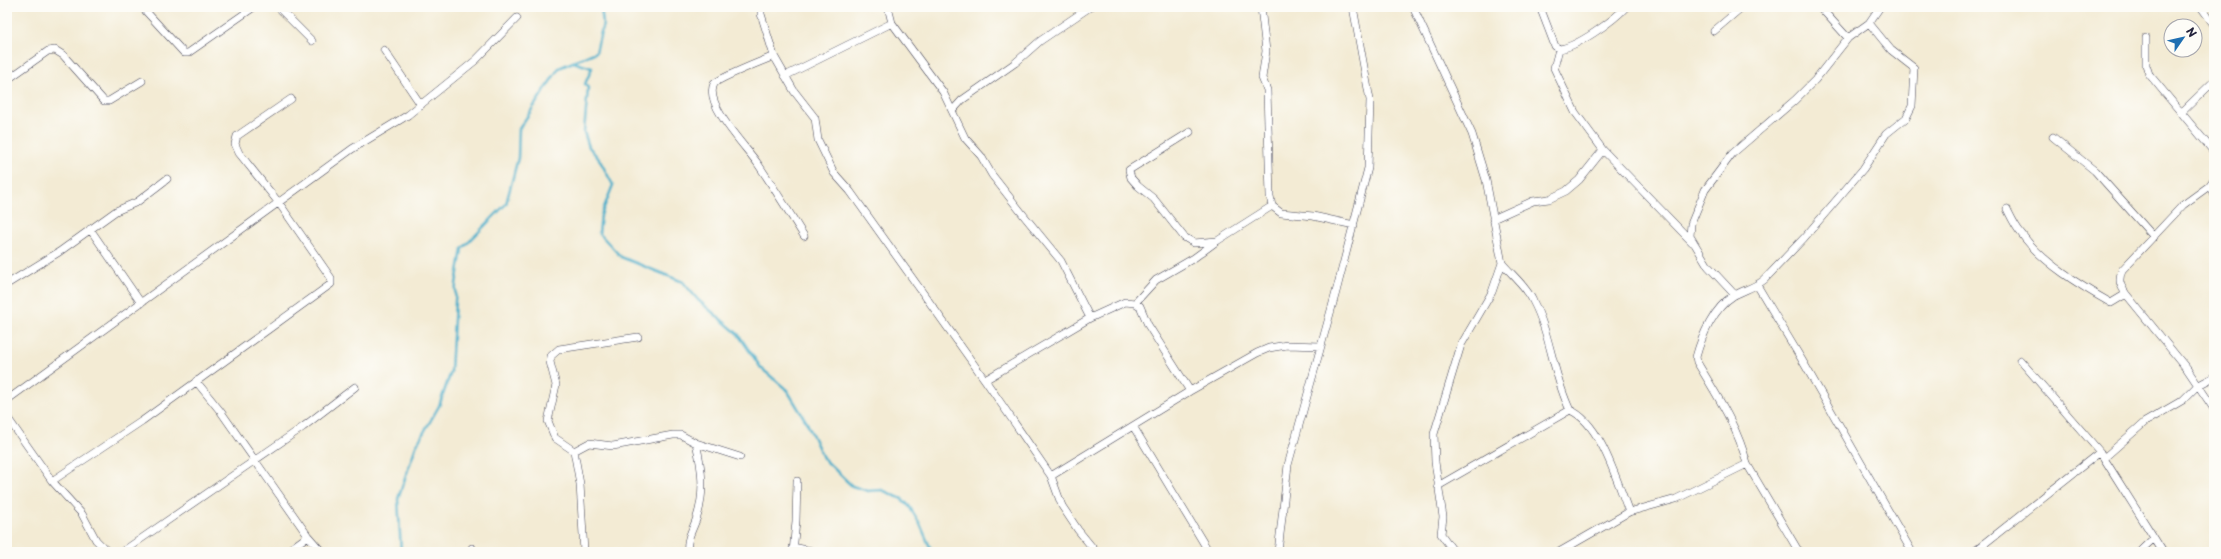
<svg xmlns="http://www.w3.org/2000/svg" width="2221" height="559" font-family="'Playpen Sans',sans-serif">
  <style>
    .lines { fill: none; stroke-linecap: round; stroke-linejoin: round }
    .stream { stroke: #4cafcb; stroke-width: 2.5 }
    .minor-casing { stroke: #414052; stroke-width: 8 }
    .minor { stroke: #fff; stroke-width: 7 }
  </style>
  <rect width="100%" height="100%" fill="#fdfcf7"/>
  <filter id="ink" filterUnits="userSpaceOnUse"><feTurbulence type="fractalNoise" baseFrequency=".025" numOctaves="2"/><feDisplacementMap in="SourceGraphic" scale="8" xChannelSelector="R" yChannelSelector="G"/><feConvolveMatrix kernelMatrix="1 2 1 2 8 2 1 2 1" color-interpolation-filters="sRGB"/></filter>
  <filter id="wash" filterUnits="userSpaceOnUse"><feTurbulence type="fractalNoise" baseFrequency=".012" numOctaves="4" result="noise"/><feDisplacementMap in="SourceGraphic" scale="16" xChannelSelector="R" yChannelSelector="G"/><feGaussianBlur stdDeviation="0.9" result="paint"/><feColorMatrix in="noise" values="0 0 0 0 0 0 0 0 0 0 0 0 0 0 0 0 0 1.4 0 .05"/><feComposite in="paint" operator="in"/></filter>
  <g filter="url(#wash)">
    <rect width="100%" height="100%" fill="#f3ebd4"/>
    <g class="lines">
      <path class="stream" d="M601 7 603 24 596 52 559 68 573 62 592 68 585 84 588 88 584 132 589 147 599 159 613 185 601 215 599 233 621 257 683 282 698 300 738 334 761 368 787 390 807 423 823 458 852 486 868 491 882 490 902 499 909 506 920 524 932 552
        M401 552 398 499 416 446 439 406 451 372 456 284 462 249 506 204 518 158 519 129 559 68"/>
    </g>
  </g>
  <g filter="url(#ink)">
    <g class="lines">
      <defs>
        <path id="minor" d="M142 7 184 53H188L254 7
          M278 7 312 41
          M761 7V14L774 56 794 91 815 118 818 140 834 173 850 191 985 380 1051 476 1062 506 1078 530 1096 552
          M888 7 892 23 943 92 965 138 981 156 992 175 1025 217 1061 261 1090 318
          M1261 7 1266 51 1262 78 1267 90 1270 196 1272 206 1281 213 1313 216 1354 225
          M1413 7 1472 134 1486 180 1502 263 1492 292 1461 345 1434 434 1435 462 1443 517 1441 534 1454 552
          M1540 7 1555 46 1559 49C1577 47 1613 21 1626 7
          M1820 7 1848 38
          M2201 7 2214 25
          M1714 31 1742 7
          M2146 38V65L2149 74 2214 152
          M1559 49 1554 68 1575 112 1603 150 1692 242
          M384 50 421 105
          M774 56C765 60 718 78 714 84 703 104 748 149 758 164 774 188 789 212 804 236
          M785 76 892 23
          M7 80 48 51 55 50 63 55 104 101H109L142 81
          M953 110 962 100 1015 63 1040 41 1090 7
          M2181 113 2214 81
          M1190 132 1129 170 1131 178 1138 186 1154 199 1184 237 1194 243 1217 241 1272 206
          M2053 137 2095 171 2154 237
          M2214 179 2209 186 2183 205 2122 270C2118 281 2120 285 2126 294L2187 369 2214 409
          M2209 186 2214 194
          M2007 209C2011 217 2015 226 2021 233 2041 262 2081 286 2111 303L2126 294
          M1493 219 1533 201 1549 199 1566 191 1579 180 1603 150
          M90 229 141 303
          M1502 263C1512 275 1527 287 1533 301 1551 335 1553 376 1570 410 1601 423 1617 482 1629 512
          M7 284 59 252 116 211 137 202 167 179
          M1757 285 1802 360 1912 552
          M1735 295 1708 266 1690 236 1691 224 1705 190 1732 154 1795 100 1815 80 1848 38 1869 23 1880 7
          M1135 303 1156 280 1194 258 1217 241
          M2020 360 2100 452
          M985 380 1090 318 1125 302 1135 303 1140 306 1148 325 1190 391
          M196 381 221 412 308 536 322 552
          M7 400 352 149 408 115 476 60 517 18
          M7 417 52 481 82 514 96 540 108 552
          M1133 426 1209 552
          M574 451 555 438 548 421 556 385 550 362 551 356 559 349 638 337
          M2104 458 2145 422 2183 400 2197 386 2214 377
          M1051 476 1190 391 1257 353 1269 348 1287 345 1321 346
          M52 481 142 421 331 284V278L279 203 239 153 235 144 237 136 291 99
          M1438 486 1570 410
          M793 547 816 552
          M472 548V552
          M122 552 303 427 355 387
          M286 552 308 536
          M584 552 580 484 574 451 589 443 613 446 673 435H681L696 443 740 457
          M688 552C686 538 693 530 697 517 705 492 702 468 696 443
          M793 552 796 521 797 481
          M1278 552 1288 465 1336 292 1368 168 1370 100 1353 7
          M1559 552 1629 512 1676 499 1747 464
          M1799 552 1747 464C1738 427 1716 394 1697 362L1696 357C1702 335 1714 308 1733 296 1743 290 1754 288 1764 280L1804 238 1863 169 1886 134 1906 118 1912 106 1914 68 1891 50 1869 23
          M1974 552 2100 452 2163 552
          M2139 552 2154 538"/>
      </defs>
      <use href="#minor" class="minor-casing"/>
      <use href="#minor" class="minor"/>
    </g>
  </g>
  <rect width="2221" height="559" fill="none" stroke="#fdfcf7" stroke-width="24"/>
  <g transform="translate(2183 38) rotate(56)"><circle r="19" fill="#fdfcf7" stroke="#a5a5ac"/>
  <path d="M0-3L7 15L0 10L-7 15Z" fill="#1f6fb2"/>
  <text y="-6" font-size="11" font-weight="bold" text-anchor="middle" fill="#22223b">N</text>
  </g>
</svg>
